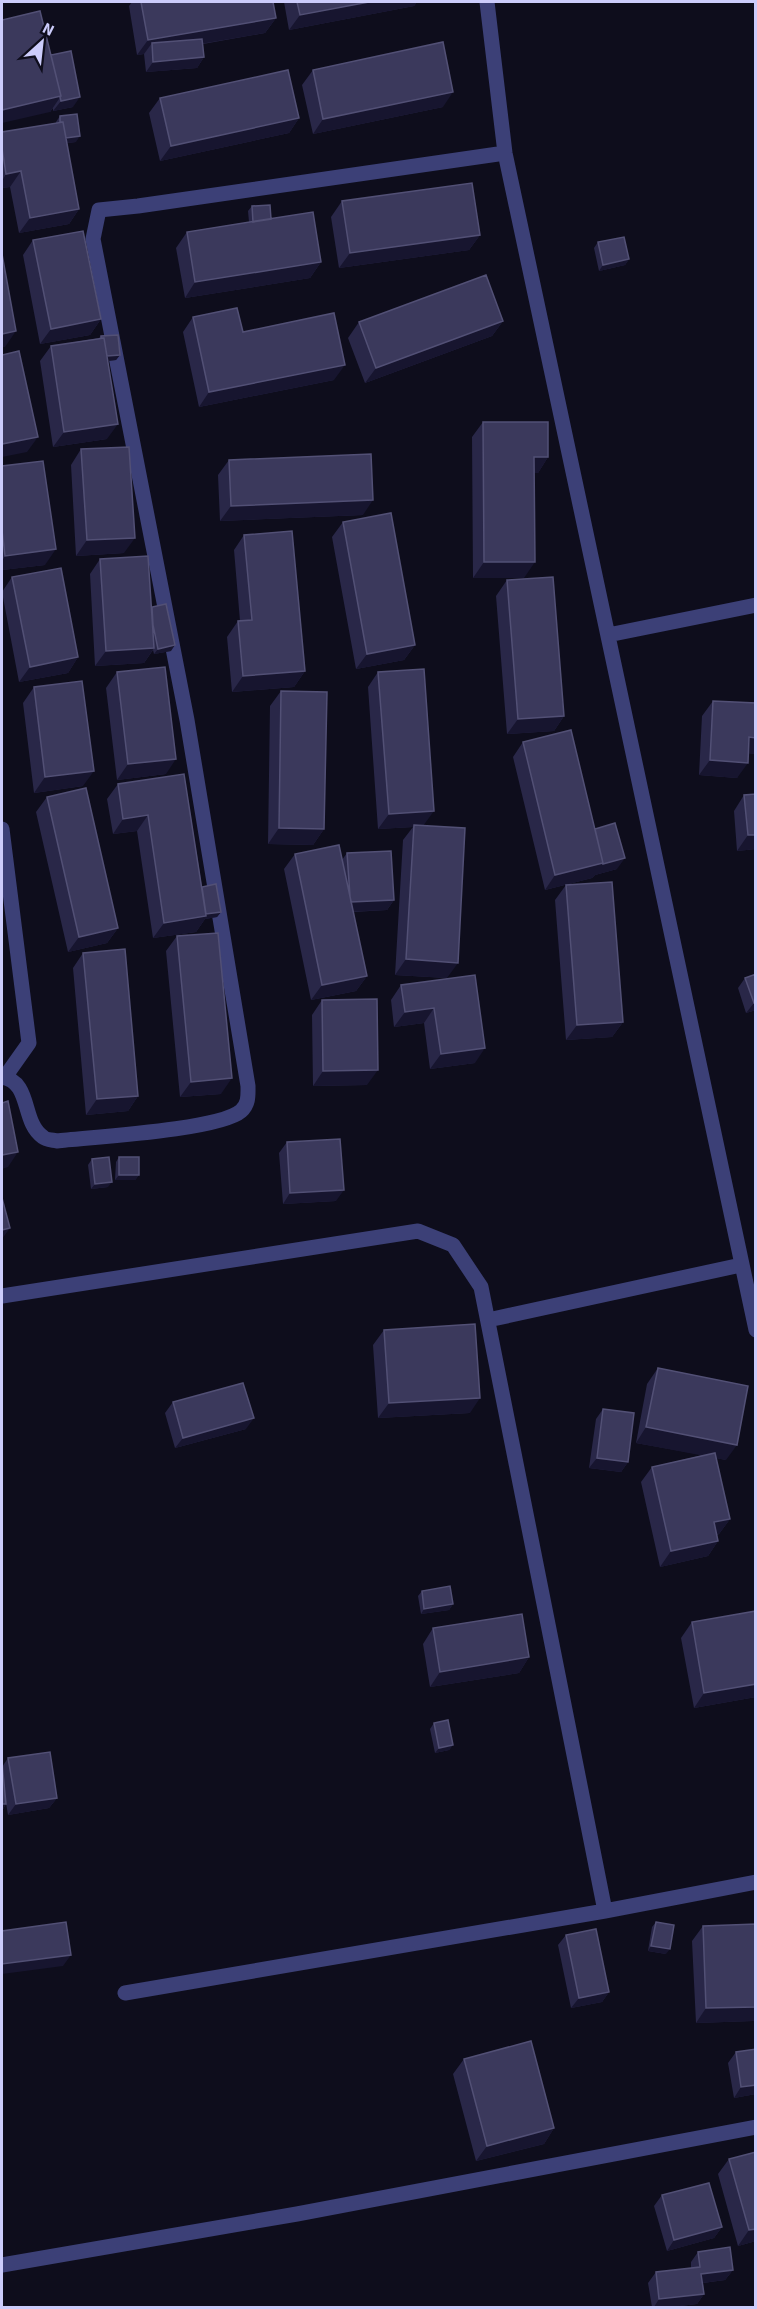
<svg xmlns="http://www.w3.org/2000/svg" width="757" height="2309" font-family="'Source Sans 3',sans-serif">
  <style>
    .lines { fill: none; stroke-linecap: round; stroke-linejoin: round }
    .minor { stroke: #3c4077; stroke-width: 15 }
    .wall { fill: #292748 }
    .shaded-wall { fill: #17152f }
    .building { fill: #3b395c; stroke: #525075; stroke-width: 1.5 }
  </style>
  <rect width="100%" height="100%" fill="#0e0d1c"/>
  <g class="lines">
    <path class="minor" d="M487 2 505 153 756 1330
      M608 635 756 605
      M2 829 29 1043 5 1077
      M2 1077C32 1082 21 1122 43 1137 46 1140 53 1140 57 1141 92 1137 219 1130 241 1111 249 1104 248 1095 248 1086L187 720 93 239 99 210 138 206 505 153
      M2 1296 418 1231 453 1245 481 1287 605 1911
      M488 1320 741 1265
      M125 1993 605 1911 756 1882
      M2 2265 297 2214 756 2127"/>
  </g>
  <path class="wall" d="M132 2H273L276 18 265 33 203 44 204 57 197 68 146 72 144 54 137 55 129 6Z
    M284 2H417L414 6 289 30Z
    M51 56 73 107 53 111V108L50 112Z
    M313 70 443 107 313 134 302 85Z
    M160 98 299 118 289 133 160 161 149 113Z
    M60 116 76 142 67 143 79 209 69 224 19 233 10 187 2 188V132L56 123V122Z
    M342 201 480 235 469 250 339 268 331 217Z
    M252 206 271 219 321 262 310 278 185 298 176 248 187 232 249 222 248 211Z
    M33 240 101 319 90 335 40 344 23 255Z
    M598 242 629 259 625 265 599 271 594 248Z
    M193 317 243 332 334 380 199 407 183 332Z
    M503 321 492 336 365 383 348 338 359 322Z
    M101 336 120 355 116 360 108 361 107 439 53 447 40 361 51 346 99 338Z
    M483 422 548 457 538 473H534L524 578H473L472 437Z
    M81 449 124 553 76 556 71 465Z
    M229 460 363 515 220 521 218 475Z
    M2 466 45 565 2 570Z
    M343 522 415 645 404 660 356 669 332 537Z
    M244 535 305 671 294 687 232 692 227 637 238 621H240L234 550Z
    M100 559 152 607 171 651 154 654 153 650 144 663 95 666 90 574Z
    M12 577 78 657 68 673 19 682 2 592Z
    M507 580 564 716 554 731 507 734 496 596Z
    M117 672 166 774 117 780 106 688Z
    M378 672 424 826 447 978 395 975 403 840 413 827 378 829 368 687Z
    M34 687 83 786 34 793 23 703Z
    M281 691 324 829 313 845 268 844 270 706Z
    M713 701 756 703V754L748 753 737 778 699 775 702 716Z
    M523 742 595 829 617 869 595 875 592 878 545 890 513 757Z
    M184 774 202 887 221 912 217 917 205 919 196 932 153 938 137 831 113 834 107 799 118 784Z
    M756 794V849L737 851 734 811 744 795Z
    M47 797 118 928 107 943 68 952 36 812Z
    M347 853 394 900 387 910 353 912 367 976 356 991 311 1000 284 869 295 854 342 860Z
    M566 885 623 1022 612 1037 566 1040 555 900Z
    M177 936 221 1094 180 1097 166 951Z
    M83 953 138 1096 128 1111 86 1115 73 968Z
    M756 974V1010L746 1013 738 988 745 978Z
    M475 975V1063L430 1069 424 1023 394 1027 391 1000 401 985Z
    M322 1000 367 1085 313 1086 312 1015Z
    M287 1142 336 1201 283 1204 279 1153Z
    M119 1157 139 1175 135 1180H115L116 1162Z
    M92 1159 108 1187 91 1189 88 1165Z
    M384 1330 470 1413 378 1418 373 1345Z
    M658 1368 726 1460 716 1458 730 1519 719 1534 717 1535 718 1541 708 1556 660 1567 641 1482 652 1467 703 1455 636 1443 647 1384Z
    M173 1402 246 1429 175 1448 165 1413Z
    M603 1409 628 1462 621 1472 589 1468 596 1419Z
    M422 1591 453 1604 449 1610 421 1614 418 1596Z
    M692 1622 756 1697 694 1708 681 1638Z
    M433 1628 529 1657 519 1673 430 1687 423 1644Z
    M434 1723 453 1745 449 1750 435 1753 430 1729Z
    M8 1758 57 1798 49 1808 8 1815 5 1797 6 1804 2 1811V1763V1767Z
    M656 1922 666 1954 648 1951 652 1927Z
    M756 1924V2019L753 2021 696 2023 692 1941 703 1926Z
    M566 1935 609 1992 602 2002 571 2008 558 1945Z
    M756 2049V2094L734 2098 728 2063 736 2052Z
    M464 2059 554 2128 544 2144 476 2161 453 2074Z
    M729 2159 756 2241 738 2246 718 2174Z
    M662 2195 722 2227 714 2238 667 2251 654 2206Z
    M698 2252 733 2270 725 2280 703 2283 704 2294 697 2304 671 2307H652L648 2283 656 2272 691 2268V2262Z"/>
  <path class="shaded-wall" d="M369 2H417L414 6 289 30 300 15Z
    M276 18 265 33 153 52 152 43 144 54 137 55 148 40Z
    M204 57 197 68 146 72 153 62Z
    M453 92 443 107 313 134 323 119Z
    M61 96 50 112 2 123V110Z
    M80 97 73 107 53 111 61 101Z
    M299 118 289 133 160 161 171 146Z
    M80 136 76 142 58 144 62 138Z
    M21 171 10 187 2 188V181L6 174Z
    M79 209 69 224 19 233 30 218Z
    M480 235 469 250 339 268 350 253Z
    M629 259 625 265 599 271 603 265Z
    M321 262 310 278 185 298 195 282Z
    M101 319 90 335 40 344 51 329Z
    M503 321 492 336 365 383 376 368Z
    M16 331 5 347H2V334Z
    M120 355 116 360 99 362 103 356Z
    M345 365 334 380 199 407 209 392Z
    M118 424 107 439 53 447 64 432Z
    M38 437 27 452 2 457V444Z
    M534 457H548L538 473H523Z
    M373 500 363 515 220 521 231 506Z
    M135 538 124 553 76 556 87 540Z
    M56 549 45 565 2 570V561L5 556Z
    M484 562H535L524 578H473Z
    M175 645 171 651 154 654 158 649Z
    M415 645 404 660 356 669 367 654Z
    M154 648 144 663 95 666 106 651Z
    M78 657 68 673 19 682 30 667Z
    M305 671 294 687 232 692 243 676Z
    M564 716 554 731 507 734 518 719Z
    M749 737 756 738V754L738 753Z
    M176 759 166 774 117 780 128 764Z
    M710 760 748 763 737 778 699 775Z
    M94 771 83 786 34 793 45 777Z
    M434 811 423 826 414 825 413 827 378 829 389 814Z
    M148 815 137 831 113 834 123 819Z
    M279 828 324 829 313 845 268 844Z
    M748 835H756V849L737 851Z
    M625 858 617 869 595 875 592 878 545 890 555 875Z
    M394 900 387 910 343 912 350 902Z
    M221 912 217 917 205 919 196 932 153 938 164 923 203 914Z
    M118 928 107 943 68 952 79 937Z
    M406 959 458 963 447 978 395 975Z
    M367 976 356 991 311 1000 322 985Z
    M756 1002V1010L746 1013 754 1003Z
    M434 1008 424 1023 394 1027 405 1012Z
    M623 1022 612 1037 566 1040 577 1025Z
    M485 1048 475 1063 430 1069 441 1054Z
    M378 1070 367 1085 313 1086 323 1071Z
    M232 1078 221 1094 180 1097 191 1082Z
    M138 1096 128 1111 86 1115 97 1099Z
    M18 1152 8 1167 2 1169V1155Z
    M119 1175H139L135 1180H115Z
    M112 1182 108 1187 91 1189 95 1184Z
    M344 1190 336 1201 283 1204 290 1193Z
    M10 1228 2 1239V1230Z
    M480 1398 470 1413 378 1418 389 1403Z
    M254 1418 246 1429 175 1448 183 1438Z
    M646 1427 737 1445 726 1460 636 1443Z
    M597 1458 628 1462 621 1472 589 1468Z
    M730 1519 719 1534 703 1537 714 1522Z
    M718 1541 708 1556 660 1567 671 1551Z
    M453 1604 449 1610 421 1614 424 1609Z
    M529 1657 519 1673 430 1687 440 1672Z
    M756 1684V1697L694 1708 704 1693Z
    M453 1745 449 1750 435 1753 439 1748Z
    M57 1798 49 1808 8 1815 16 1804Z
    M2 1804H6L2 1811Z
    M651 1946 670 1949 666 1954 648 1951Z
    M71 1955 63 1966 2 1974V1964Z
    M609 1992 602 2002 571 2008 579 1998Z
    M756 2007V2019L753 2021 696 2023 706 2008Z
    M756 2085V2094L734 2098 741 2087Z
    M554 2128 544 2144 476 2161 487 2146Z
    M722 2227 714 2238 667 2251 674 2240Z
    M756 2229V2241L738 2246 749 2230Z
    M733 2270 725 2280 694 2284 701 2274Z
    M704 2294 697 2304 671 2307H654L659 2299Z"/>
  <path class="building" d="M141 2H273L276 18 148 40Z
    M297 2H369L300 15Z
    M40 11 61 96 2 110V20Z
    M202 39 204 57 153 62 152 43Z
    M443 42 453 92 323 119 313 70Z
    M71 51 80 97 61 101 60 97 61 96 51 55Z
    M288 70 299 118 171 146 160 98Z
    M77 114 80 136 66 138 63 122H60V116Z
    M63 122 79 209 30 218 21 171 6 174 2 148V132Z
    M472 183 480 235 350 253 342 201Z
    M270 205 271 219 253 222 252 206Z
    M313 212 321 262 195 282 187 232Z
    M83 231 101 319 51 329 33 240Z
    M624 237 629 259 603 265 598 242Z
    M2 254 16 331 2 334Z
    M486 275 503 321 376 368 359 322Z
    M237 308 243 332 334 313 345 365 209 392 193 317Z
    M118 335 120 355 107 356 104 338H101V336Z
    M104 338 118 424 64 432 51 346Z
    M19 351 38 437 2 444V355Z
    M483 422H548V457H534L535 562H484Z
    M129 447 135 538 87 540 81 449Z
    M371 454 373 500 231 506 229 460Z
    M43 461 56 549 5 556 2 530V466Z
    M391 513 415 645 367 654 343 522Z
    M292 531 305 671 243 676 238 621 252 620 244 535Z
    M148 556 154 648 106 651 100 559Z
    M61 568 78 657 30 667 12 577Z
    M553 577 564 716 518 719 507 580Z
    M166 604 175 645 158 649 153 625 152 607Z
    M165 667 176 759 128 764 117 672Z
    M424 669 434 811 389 814 378 672Z
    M82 681 94 771 45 777 34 687Z
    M281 691 327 692 324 829 279 828Z
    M713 701 756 703V738L749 737 748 763 710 760Z
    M571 730 603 863 555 875 523 742Z
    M184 774 206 916 164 923 148 815 123 819 118 784Z
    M86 788 118 928 79 937 47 797Z
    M756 794V835H748L744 795Z
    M615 823 625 858 603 864V863L595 829Z
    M414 825 465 828 458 963 406 959Z
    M339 845 367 976 322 985 295 854Z
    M391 851 394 900 351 902 350 896 347 853Z
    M612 882 623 1022 577 1025 566 885Z
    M216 884 221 912 206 914 202 887Z
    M218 933 232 1078 191 1082 177 936Z
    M125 949 138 1096 97 1099 83 953Z
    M756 974V1002L754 1003 745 978Z
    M475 975 485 1048 441 1054 434 1008 405 1012 401 985Z
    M377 999 378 1070 323 1071 322 1000Z
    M8 1101 18 1152 2 1155V1103Z
    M340 1139 344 1190 290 1193 287 1142Z
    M109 1157 112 1182 95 1184 92 1159Z
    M119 1157H139V1175H119Z
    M2 1198 10 1228 2 1230Z
    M475 1324 480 1398 389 1403 384 1330Z
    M658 1368 748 1386 737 1445 646 1427Z
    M243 1383 254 1418 183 1438 173 1402Z
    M603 1409 634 1413 628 1462 597 1458Z
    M715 1453 730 1519 714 1522 718 1541 671 1551 652 1467Z
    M450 1586 453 1604 424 1609 422 1591Z
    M756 1611V1684L704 1693 692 1622Z
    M522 1614 529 1657 440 1672 433 1628Z
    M448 1720 453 1745 439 1748 434 1723Z
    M50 1752 57 1798 16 1804 8 1758Z
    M2 1763 6 1804H2Z
    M66 1922 71 1955 2 1964V1931Z
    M656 1922 674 1925 670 1949 651 1946Z
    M756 1924V2007L706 2008 703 1926Z
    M596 1929 609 1992 579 1998 566 1935Z
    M531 2041 554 2128 487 2146 464 2059Z
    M756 2049V2085L741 2087 736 2052Z
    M756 2152V2229L749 2230 729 2159Z
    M709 2183 722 2227 674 2240 662 2195Z
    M730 2247 733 2270 701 2274 704 2294 659 2299 656 2272 700 2267 698 2252Z"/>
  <rect width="757" height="2309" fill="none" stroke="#ccccfb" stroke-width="6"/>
  <g transform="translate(42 42) rotate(27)" stroke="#0e0d1c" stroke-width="4.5" paint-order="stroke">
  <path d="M0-4.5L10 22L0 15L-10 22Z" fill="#ccccfb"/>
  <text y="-9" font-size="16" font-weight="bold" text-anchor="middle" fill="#ccccfb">N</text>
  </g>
</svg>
